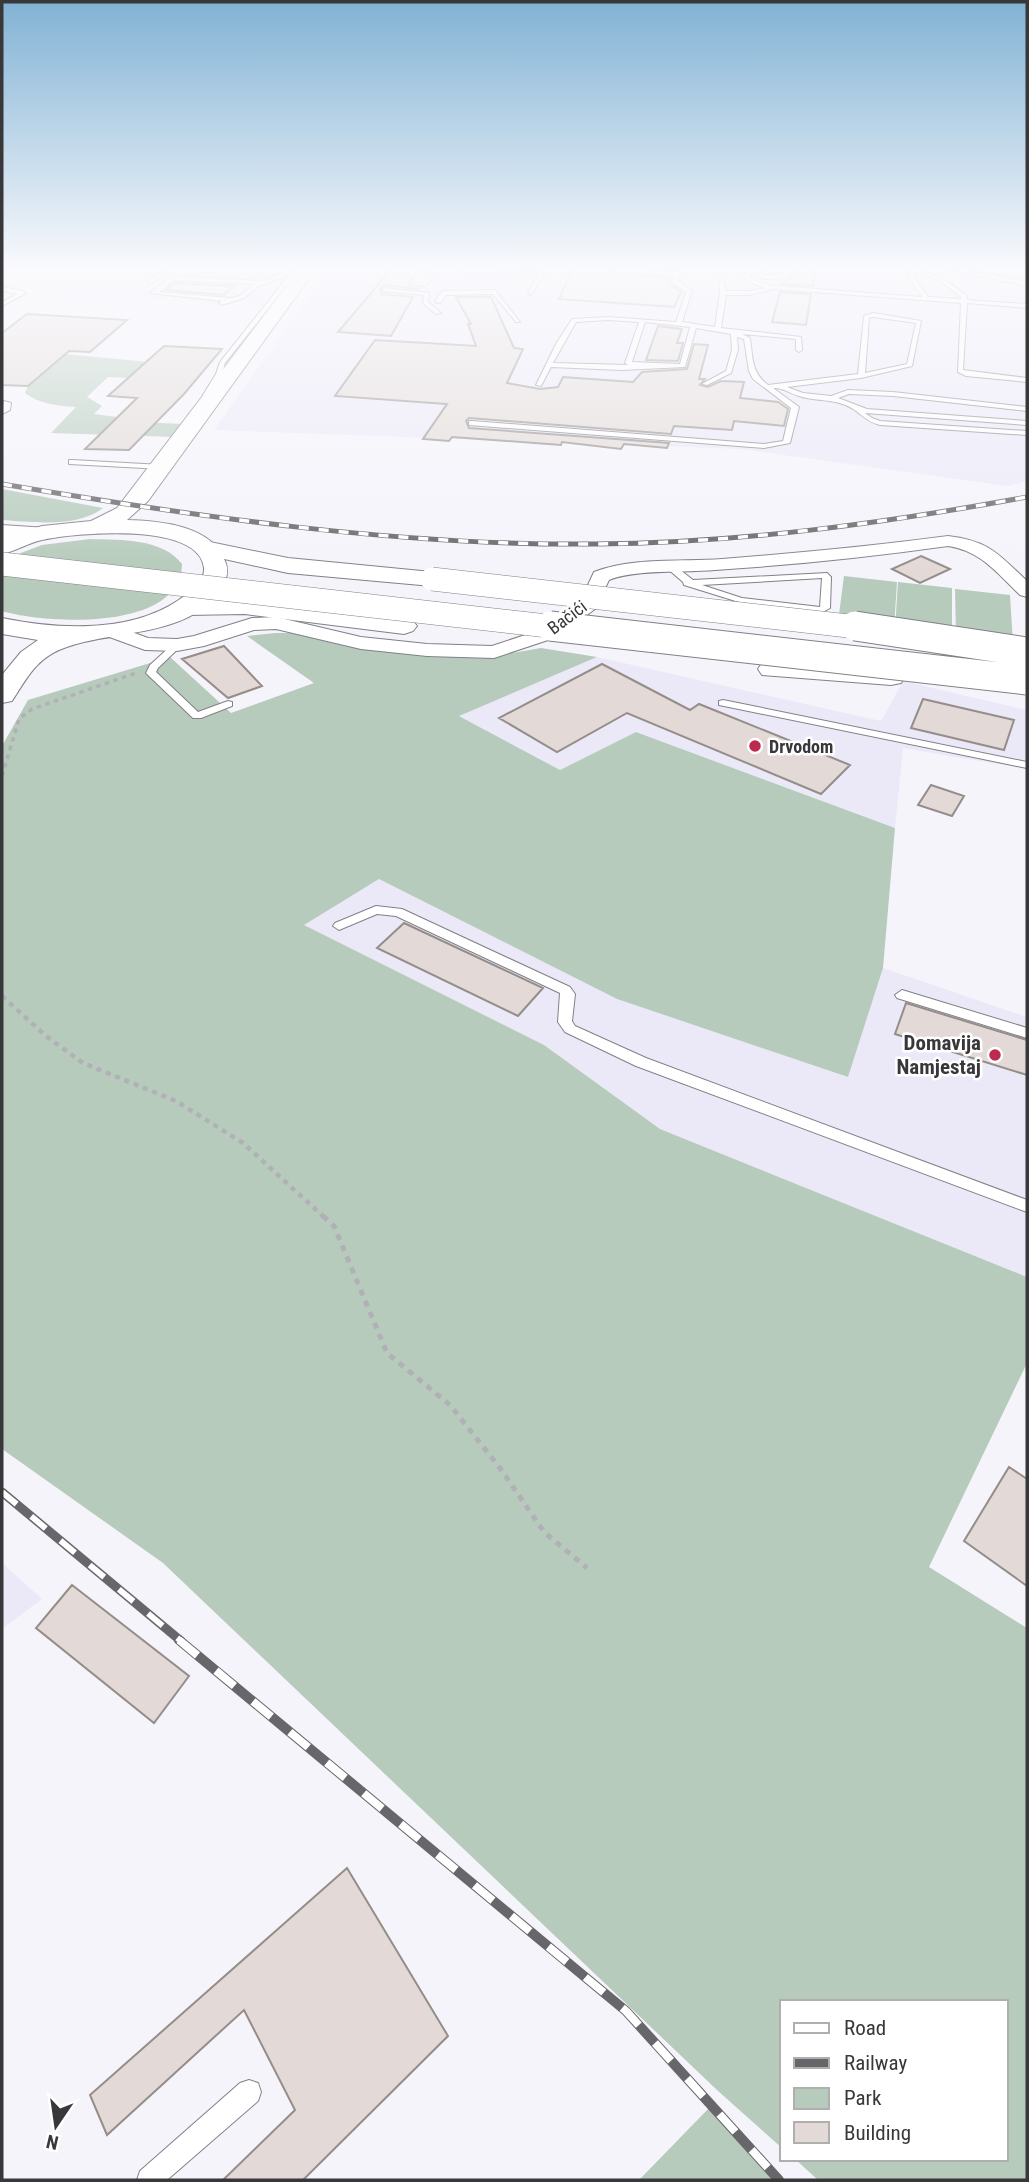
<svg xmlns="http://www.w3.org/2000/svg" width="1029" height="2182" font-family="'Roboto Condensed',sans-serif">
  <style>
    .built { fill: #ebe9f8 }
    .green { fill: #b6cbbc }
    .building { fill: #e3dad7; stroke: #948d8a; stroke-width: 2 }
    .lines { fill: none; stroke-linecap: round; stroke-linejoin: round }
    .lane-casing { stroke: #818087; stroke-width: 2 }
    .street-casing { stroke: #818087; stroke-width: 2 }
    .primary-casing { stroke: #818087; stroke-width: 2 }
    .highway-casing { stroke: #818087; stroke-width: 2 }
    .path-far2 { stroke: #b1b0b6; stroke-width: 3.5; stroke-dasharray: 4.5 4.5; stroke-linecap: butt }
    .path-far1 { stroke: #b1b0b6; stroke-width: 4.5; stroke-dasharray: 5 5; stroke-linecap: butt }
    .path { stroke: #b1b0b6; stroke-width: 5; stroke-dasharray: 6 6; stroke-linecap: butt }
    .lane { fill: #fff; fill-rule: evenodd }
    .street { fill: #fff; fill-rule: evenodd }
    .primary { fill: #fff; fill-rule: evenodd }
    .highway { fill: #fff; fill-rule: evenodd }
    .rail-far2-casing { stroke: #67666a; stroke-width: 5 }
    .rail-far1-casing { stroke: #67666a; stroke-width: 9 }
    .rail-casing { stroke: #67666a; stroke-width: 10 }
    .rail-far2 { stroke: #fff; stroke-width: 3.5; stroke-dasharray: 10; stroke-linecap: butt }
    .rail-far1 { stroke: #fff; stroke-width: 6; stroke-dasharray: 19; stroke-linecap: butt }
    .rail { stroke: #fff; stroke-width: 8; stroke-dasharray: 24; stroke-linecap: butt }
    .highway-bridge-far1-casing { stroke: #818087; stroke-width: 24; stroke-linecap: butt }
    .highway-bridge-casing { stroke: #818087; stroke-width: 31; stroke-linecap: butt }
    .highway-bridge-far1 { stroke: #fff; stroke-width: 23 }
    .highway-bridge { stroke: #fff; stroke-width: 29 }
    .poi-dot { fill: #bc2b4e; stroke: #fff; stroke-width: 2.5 }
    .labels { text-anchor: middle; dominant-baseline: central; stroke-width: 5; stroke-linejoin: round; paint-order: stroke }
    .far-street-label { font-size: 18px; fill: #38373a; stroke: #fff }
    .far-poi-label { font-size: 18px; font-weight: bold; fill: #38373a; stroke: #fff; text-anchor: start }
    .poi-label { font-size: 21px; font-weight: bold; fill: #38373a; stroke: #fff; text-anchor: end }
  </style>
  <rect width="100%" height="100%" fill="#f5f4fb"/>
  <path class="built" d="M2 266H302L272 309 2 287Z
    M331 266H1027V481L1008 486 740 449 214 430Z
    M597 657 881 721 903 681 1027 710V769L903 748 895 828 637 732 560 770 458 715Z
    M379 879 617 999 848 1077 883 968 1027 1017V1277L660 1129 544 1045 303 925Z
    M2 1563 42 1599 2 1629Z"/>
  <path class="green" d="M65 354 200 367 132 375 128 378 108 377 87 397 102 406 94 414 117 417 114 421 184 424 174 437 51 433 76 407C58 406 40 404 25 393L28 386Z
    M2 489 103 508C78 528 33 522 2 520Z
    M90 539C121 540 162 538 182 564 181 632 45 624 2 611V560L42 545Z
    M844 576 897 582 894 628 838 622Z
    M898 582 952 588V636L895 629Z
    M955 589 1010 595 1013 643 956 636Z
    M275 633H304L439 656 483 658 541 648 597 657 459 716 560 770 636 732 895 828 883 968 848 1077 617 999 379 879 304 925 544 1045 660 1129 1027 1277V1363L929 1567 1027 1628V2180H818L795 2159H1006V2002H782V2148L717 2090 163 1563 2 1449V746L28 700 170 657 231 713 314 683 247 636Z
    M711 2106 777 2180H639Z"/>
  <path class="building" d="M394 266H420L409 285 420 286 418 289 384 285 380 290 382 294 413 297 391 336 338 332Z
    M574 266H611L608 271 611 274 670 278 669 283 681 292 674 307 559 299Z
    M794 266H816L813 286 781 284 792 277Z
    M175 283 234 286 224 295 166 290Z
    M780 292 811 294 806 325 772 322Z
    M456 297H491L514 348 523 349 507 383 540 389 558 387 563 377 633 382 642 372 687 369 694 344 708 345 699 379H705L700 385 708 387 721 381 744 382 740 398 778 402 788 409 784 426 734 421 732 430 674 426 671 434 469 418 466 421 469 428 669 443 667 448 624 444 621 449 562 442 561 445 452 437 449 441 423 439 447 404 335 396 375 340 476 346 468 324H471Z
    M27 314 127 320 90 352 69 351 28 386 2 385V333Z
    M658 326 682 329 677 343H683L678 361 646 360Z
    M164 346 222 349 184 394 129 450 85 449 137 398 108 396Z
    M921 556 950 569 920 583 892 569Z
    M224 646 262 686 228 698 182 659Z
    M602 664 690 710 699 704 850 765 821 794 627 713 557 752 499 718Z
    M923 699 1014 720 1004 750 911 728Z
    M931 785 964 796 952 816 918 805Z
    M404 923 543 988 518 1016 377 948Z
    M906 1003 1027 1040V1075L895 1034Z
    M1009 1467 1027 1479V1586L964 1541Z
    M72 1585 189 1676 154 1723 36 1628Z
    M347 1868 448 2036 303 2180H223L295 2110 244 2010 107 2135 90 2095Z"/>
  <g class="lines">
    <defs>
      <path id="lane" d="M306 266 312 267 294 276 225 363 222 374 207 395H203L216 374 220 362 290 274Z
        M434 266H440L426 286H422Z
        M462 266H468L470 269 545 273 531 295 528 293 538 275 470 273 463 271Z
        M664 266 683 267 685 272 677 280 692 291 682 322 715 327 720 293 719 280 724 281 726 291H749L766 288 754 284 744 277 746 266H752L751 270 763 271 765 275 784 274 786 266H792L789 276 786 278 763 279 759 274 750 273 749 276 758 282 776 286 922 297 907 275 910 271 897 266C923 266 945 279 966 295L967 300 1027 304V308L967 303 963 370 1027 378V382L966 376 958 372 961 303 774 289 749 295H726L721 328 801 337 802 350 799 352 796 350V339L742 334 750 338C753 358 751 372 768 385L858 374 864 316 873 313 921 321 912 366 861 378 787 387 803 393 831 396 848 390 893 392 1027 407V411L893 396 849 394 838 398 867 409 1027 421V425L865 413 872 418 880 421 1027 431V435L880 425C865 421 863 415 853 409 837 398 817 402 799 396 789 393 782 387 773 388L799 407 790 443 764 448 469 425V421H472L764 444 783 441 791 408 753 379 749 371 744 339 737 337 738 350 731 373 707 385 702 384 726 371 732 350 731 334 696 328 685 367 622 370 551 367 541 386 536 385 556 344 572 319 608 317 676 322 686 292 671 281 675 276 611 271 614 269 679 272 678 269ZM915 272 939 280 961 297V299L928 297 913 275ZM873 317 916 323 907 364 865 373 869 318ZM608 320 639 322 625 363 628 365 553 363 576 322ZM645 322 690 327 680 364 632 362Z
        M932 266H945L1027 282V286Z
        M160 272 165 273 152 283H148V281Z
        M284 273 286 276 259 286 244 298 222 305 219 303 222 301 150 293 173 276 261 281ZM174 280 254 284 240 296 231 298 159 292Z
        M2 287 23 291 26 293 2 306V302L17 294 2 291Z
        M384 288 429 293 428 302 441 313 436 314 423 303 424 295 382 291Z
        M495 290 520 322H516L493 294 446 295 440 303 435 302 439 294 445 291Z
        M4 401 11 403 10 410 2 414Z
        M72 460 162 465 166 467 162 469 69 464V460Z
        M669 566H675L693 580 827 573 831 577 830 608 821 613 742 603 684 585 683 582 669 570ZM822 578 820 607 742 598 702 585Z
        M174 643 182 645 158 668 156 672 198 712 228 701 232 702V706L201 718H193L148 675 146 673 150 665Z
        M723 700 1027 762V768L719 705V701Z
        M376 906 402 909 570 987 575 994 572 1021 575 1026 646 1058 1027 1200V1212L636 1066 565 1032 558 1022 560 993 396 916 377 914 339 930 333 926 335 923Z
        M902 990 1027 1028V1038L897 998 895 995Z
        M249 2080 258 2083 261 2092 258 2101 167 2180H137L140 2171 240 2083Z"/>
      <path id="street" d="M948 536C990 541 998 554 1027 581V597L1020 595C997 573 981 551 948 546 870 557 793 565 715 570 684 573 635 569 609 580L595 609 557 637 494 658 427 656 361 649 276 629 254 630 204 646 177 651 145 650 104 635 101 631 104 627H118L148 638 177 639 194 636 252 618 276 617 361 637 427 644 492 646 543 629 580 602 594 572C633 557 681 562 722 559 798 553 873 546 948 536Z"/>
      <path id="primary" d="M302 266H318L148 501 127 520C161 521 211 525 225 561 228 568 228 573 225 581 194 644 104 626 53 653 33 664 24 683 12 701L2 703V675L21 652 38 640 2 634V618C61 630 137 634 187 594 195 588 205 579 204 568 199 521 74 533 42 540 28 543 16 551 2 554V538L42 526 91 521 117 508Z"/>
      <path id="highway" d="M2 525 47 528 51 533 47 538 2 539Z
        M205 541 288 558 432 572 441 574 444 579 441 584 432 586 288 573 197 553 193 548 197 543Z
        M245 598 404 618 413 621 417 626 413 631 404 634 245 614 186 615 177 612 173 607 177 602 186 599Z
        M771 661 891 669 901 671 905 677 901 683 891 685 762 675 758 669 762 663Z"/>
    </defs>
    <use href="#lane" class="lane-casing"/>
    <use href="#street" class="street-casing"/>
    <use href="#primary" class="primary-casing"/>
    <use href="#highway" class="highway-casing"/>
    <path class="path-far2" d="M2 776 19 719 32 709 136 673"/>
    <path class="path-far1" d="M2 996 46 1036 83 1063 176 1101 243 1143 325 1218"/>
    <path class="path" d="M323 1216 334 1226 387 1353 450 1405 500 1468 544 1532 587 1568"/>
    <use href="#lane" class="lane"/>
    <use href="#street" class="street"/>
    <use href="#primary" class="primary"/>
    <use href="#highway" class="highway"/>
    <defs>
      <path id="rail-far2" d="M2 484C198 517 397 546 596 544 741 543 885 523 1027 497"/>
      <path id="rail-far1" d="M2 1492 181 1641"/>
      <path id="rail" d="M179 1640 626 2011 779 2180"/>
    </defs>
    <use href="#rail-far2" class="rail-far2-casing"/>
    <use href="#rail-far1" class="rail-far1-casing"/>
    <use href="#rail" class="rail-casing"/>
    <use href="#rail-far2" class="rail-far2"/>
    <use href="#rail-far1" class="rail-far1"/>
    <use href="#rail" class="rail"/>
    <defs>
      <path id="highway-bridge-far1" d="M2 564 565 628
        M432 579 866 628"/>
      <path id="highway-bridge" d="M550 626 1027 680
        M855 626 1027 652"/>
    </defs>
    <use href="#highway-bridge-far1" class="highway-bridge-far1-casing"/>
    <use href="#highway-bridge" class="highway-bridge-casing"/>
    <use href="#highway-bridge-far1" class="highway-bridge-far1"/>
    <use href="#highway-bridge" class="highway-bridge"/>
  </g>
  <linearGradient id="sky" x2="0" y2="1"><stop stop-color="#81b2d4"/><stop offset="0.47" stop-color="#fafafd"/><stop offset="1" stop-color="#fafafd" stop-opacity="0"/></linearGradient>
  <rect width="1029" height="572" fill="url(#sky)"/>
  <g class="poi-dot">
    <circle cx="755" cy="746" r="7"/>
    <circle cx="995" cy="1055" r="7"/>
  </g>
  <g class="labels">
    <g class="far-street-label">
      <text transform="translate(567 617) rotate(-37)">Bačići</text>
    </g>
    <g class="far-poi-label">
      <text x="769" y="746">Drvodom</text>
    </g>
    <g class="poi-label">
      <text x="981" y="1043">Domavija<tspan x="981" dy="24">Namjestaj</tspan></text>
    </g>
  </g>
  <rect width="1029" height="2182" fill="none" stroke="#38373a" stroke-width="7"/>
  <rect x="780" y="2000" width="228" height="161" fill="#ffffff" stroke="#afafb0" stroke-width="2"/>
  <rect x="794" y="2023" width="35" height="10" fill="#ffffff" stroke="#afafb0" stroke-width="2"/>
  <text x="844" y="2035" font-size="21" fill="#38373a">Road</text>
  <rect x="794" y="2058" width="35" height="10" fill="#67666a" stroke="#afafb0" stroke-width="2"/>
  <text x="844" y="2070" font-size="21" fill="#38373a">Railway</text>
  <rect x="794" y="2088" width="35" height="21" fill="#b6cbbc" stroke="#afafb0" stroke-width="2"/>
  <text x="844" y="2105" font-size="21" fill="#38373a">Park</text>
  <rect x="794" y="2122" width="35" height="21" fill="#e3dad7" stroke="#afafb0" stroke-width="2"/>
  <text x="844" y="2140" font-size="21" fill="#38373a">Building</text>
  <g transform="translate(56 2126) rotate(193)" stroke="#ffffff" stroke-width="5" paint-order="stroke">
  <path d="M0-5L12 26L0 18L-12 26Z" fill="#38373a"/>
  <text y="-10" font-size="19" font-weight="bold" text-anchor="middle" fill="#38373a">N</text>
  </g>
</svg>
